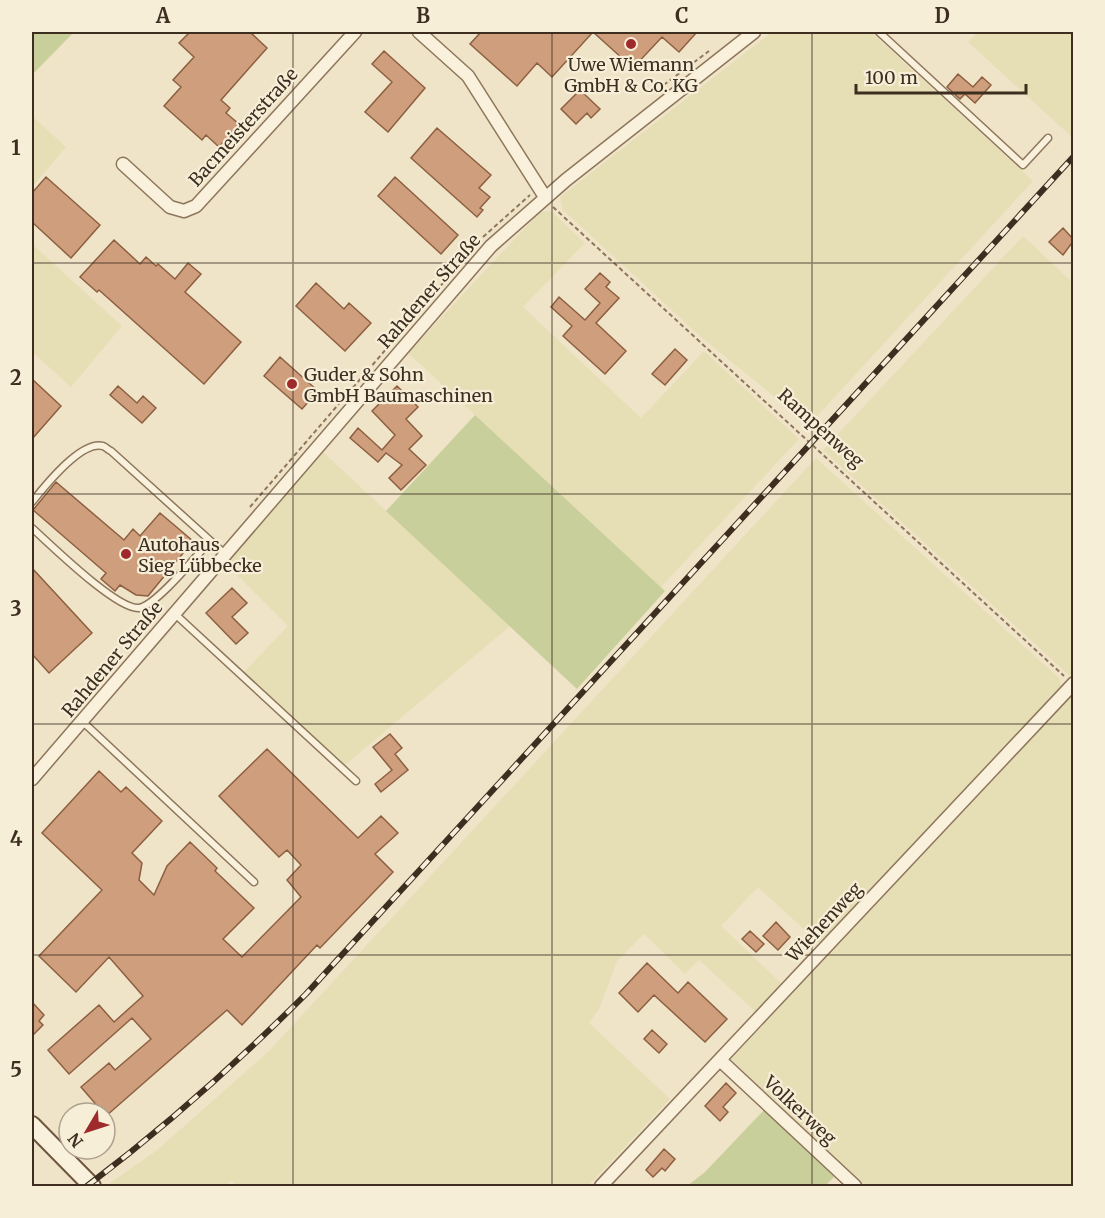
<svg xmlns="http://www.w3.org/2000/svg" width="1105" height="1218" font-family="Merriweather,serif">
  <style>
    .farmland { fill: #e6deb5 }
    .green { fill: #c9cf9b }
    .building { fill: #cf9f7d; stroke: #8d5f41; stroke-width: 1.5 }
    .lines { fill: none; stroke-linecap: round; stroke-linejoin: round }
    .lane-casing { stroke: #8d765c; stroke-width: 9 }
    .street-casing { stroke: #8d765c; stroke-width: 15 }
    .secondary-casing { stroke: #6f573f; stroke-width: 20 }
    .path { stroke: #8d765c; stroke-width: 2; stroke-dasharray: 4.5 3; stroke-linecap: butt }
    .lane { stroke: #faf1dc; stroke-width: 6 }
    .street { stroke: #faf1dc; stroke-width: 12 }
    .secondary { stroke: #faf1dc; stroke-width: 16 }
    .rail-casing { stroke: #3d2e20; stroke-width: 6 }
    .rail { stroke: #f7eed8; stroke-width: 4; stroke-dasharray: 11; stroke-linecap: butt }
    .grid { fill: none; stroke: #3d2e20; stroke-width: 1.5; stroke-opacity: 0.55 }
    .poi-dot { fill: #9e2a2b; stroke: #f7eed8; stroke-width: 2 }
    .labels { text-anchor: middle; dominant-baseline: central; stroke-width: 4.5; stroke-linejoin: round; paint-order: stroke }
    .poi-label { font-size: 18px; fill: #3d2e20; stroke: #f7eed8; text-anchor: start }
    .street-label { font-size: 18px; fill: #3d2e20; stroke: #f7eed8 }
    .neatline { fill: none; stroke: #3d2e20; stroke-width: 2 }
    .grid-label { font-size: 20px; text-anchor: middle; font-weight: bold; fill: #3d2e20 }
  </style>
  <rect width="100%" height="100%" fill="#f0e4c8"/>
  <path class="farmland" d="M772 32H871L1033 181 809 425 701 337 562 209 560 197Z
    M978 32H1073V138L968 42Z
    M32 116 66 147 32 187Z
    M551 211 585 243 523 307 641 418 704 351 799 439 661 587 408 353 540 212Z
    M1023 236 1073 283 1074 672 1070 676 823 450Z
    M32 244 122 326 71 387 32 352Z
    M323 452 510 626 345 765 244 672 288 626 226 564Z
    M816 458 1059 678 1061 686 820 944 758 887 721 926 782 984 756 1012 699 960 685 974 644 934 617 961 599 1009 589 1023 670 1099 588 1186H237L231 1181 225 1186H114L110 1183 156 1151 269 1051Z
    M1073 695V1186H865L731 1059Z"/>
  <path class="green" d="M32 32H74L32 75Z
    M475 415 665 591 577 689 386 511Z
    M766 1108 836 1175 825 1186H687L705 1172Z"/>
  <path class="building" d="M190 32H250L267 48 221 100 230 108 226 113 239 124 219 147 206 135 202 140 164 106 181 87 173 80 194 57 179 43Z
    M481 32H697L679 52 662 37 633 68 593 32 552 77 537 63 517 86 470 44Z
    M384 51 425 88 388 132 365 112 392 82 372 64Z
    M958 74 973 87 982 77 991 85 975 103 965 94 960 99 947 87Z
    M580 90 600 109 591 118 587 113 576 124 561 109Z
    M437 128 491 175 479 188 490 197 480 208 483 210 477 217 411 158Z
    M46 177 100 225 71 258 32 222V193Z
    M395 177 458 235 441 254 378 196Z
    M1063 228 1074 240 1063 255 1049 242Z
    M114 240 140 264 146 257 156 266 158 264 175 279 188 263 201 274 185 292 241 342 204 384 99 290 97 292 80 277Z
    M600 273 610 282 606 287 619 298 596 323 626 351 605 374 563 336 572 326 551 307 559 297 585 320 600 303 585 289Z
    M316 283 344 309 349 303 371 323 345 351 296 306Z
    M675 349 687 360 665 385 652 374Z
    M280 357 318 391 302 409 264 376Z
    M32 379 61 406 32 439Z
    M118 386 137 403 143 396 156 408 142 423 110 395Z
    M397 386 418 407 406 419 422 436 409 449 426 465 401 490 389 478 402 465 386 453 378 462 350 438 358 428 382 450 395 435 372 411Z
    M56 482 124 540 133 529 140 536 160 513 193 541 148 596 136 595 120 585 115 591 101 579 106 573 33 510Z
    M32 568 92 633 49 673 32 654Z
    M232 588 247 603 232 617 248 633 236 644 206 613Z
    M390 734 402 748 395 754 408 770 381 792 375 784 392 770 373 747Z
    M267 749 358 838 381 816 398 833 375 854 393 872 320 948 317 945 242 1025 227 1010 106 1116 81 1087 109 1063 115 1070 151 1039 132 1018 69 1074 48 1050 99 1005 114 1022 143 996 109 957 76 992 39 956 102 890 42 833 99 771 121 792 126 787 162 821 132 853 142 863 139 880 154 895 167 866 190 842 217 868 215 871 254 908 223 939 242 957 301 897 287 880 301 865 287 850 279 857 219 796Z
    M776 922 790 937 778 950 763 936Z
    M750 931 764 944 756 952 742 939Z
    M647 963 678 993 688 982 727 1019 705 1042 654 995 638 1012 619 993Z
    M32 1002 44 1015 39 1021 43 1025 32 1036Z
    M652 1030 667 1044 659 1053 644 1039Z
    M726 1083 736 1093 723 1107 728 1112 720 1121 705 1106Z
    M664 1149 675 1159 665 1171 662 1168 653 1177 646 1170Z"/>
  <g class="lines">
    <defs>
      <path id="lane" d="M879 32 1023 165 1048 138
        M32 502C44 487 81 440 103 446 106 447 108 450 111 451L225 554
        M32 528C51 545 117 610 139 608 156 606 197 555 210 541
        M175 614 356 781
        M83 722 254 882"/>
      <path id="street" d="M419 32 468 76 545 197
        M123 164 170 207 184 211 196 206 355 32
        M32 779 491 246 566 180 754 32
        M720 1060 855 1186
        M601 1186 1074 683"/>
      <path id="secondary" d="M32 1125 92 1186"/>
    </defs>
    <use href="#lane" class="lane-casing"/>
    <use href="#street" class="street-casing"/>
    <use href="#secondary" class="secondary-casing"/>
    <path class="path" d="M660 91 661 87 709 51
      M553 207 1064 676
      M483 237 530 195
      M250 507 475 246"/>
    <use href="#lane" class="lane"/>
    <use href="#street" class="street"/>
    <use href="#secondary" class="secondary"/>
    <defs>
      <path id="rail" d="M87 1186C165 1127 237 1063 306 994L1074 156"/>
    </defs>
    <use href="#rail" class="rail-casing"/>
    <use href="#rail" class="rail"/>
  </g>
  <path class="grid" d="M293 32V1186M552 32V1186M812 32V1186M32 263H1074M32 494H1074M32 724H1074M32 955H1074"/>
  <g class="poi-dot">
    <circle cx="631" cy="44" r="6"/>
    <circle cx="292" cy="384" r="6"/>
    <circle cx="126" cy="554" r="6"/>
  </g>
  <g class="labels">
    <g class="poi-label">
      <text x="631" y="64" text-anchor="middle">Uwe Wiemann<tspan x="631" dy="21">GmbH &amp; Co. KG</tspan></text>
      <text x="304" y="374">Guder &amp; Sohn<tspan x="304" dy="21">GmbH Baumaschinen</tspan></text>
      <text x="138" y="544">Autohaus<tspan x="138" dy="21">Sieg Lübbecke</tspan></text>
    </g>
    <g class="street-label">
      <text transform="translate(243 127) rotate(-48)">Bacmeisterstraße</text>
      <text transform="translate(429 291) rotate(-49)">Rahdener Straße</text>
      <text transform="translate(821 428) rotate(42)">Rampenweg</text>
      <text transform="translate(112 659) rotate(-50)">Rahdener Straße</text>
      <text transform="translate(824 922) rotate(-47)">Wiehenweg</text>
      <text transform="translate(800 1110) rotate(43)">Volkerweg</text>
    </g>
  </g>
  <rect width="1105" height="1218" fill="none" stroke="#f7eed8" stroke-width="66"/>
  <g transform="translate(87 1131) rotate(231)"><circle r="28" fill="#f7eed8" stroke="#ada18e" stroke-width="1.5"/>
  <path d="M0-4.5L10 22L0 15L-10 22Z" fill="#9e2a2b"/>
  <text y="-9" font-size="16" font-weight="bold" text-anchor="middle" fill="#3d2e20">N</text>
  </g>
  <path d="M856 84v9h170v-9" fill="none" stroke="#3d2e20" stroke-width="3"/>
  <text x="865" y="84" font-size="18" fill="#3d2e20" stroke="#f7eed8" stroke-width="4.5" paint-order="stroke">100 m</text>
  <rect x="33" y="33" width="1039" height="1152" class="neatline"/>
  <g class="grid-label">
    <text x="163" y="23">A</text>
    <text x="423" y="23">B</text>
    <text x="682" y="23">C</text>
    <text x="942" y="23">D</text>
    <text x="16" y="155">1</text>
    <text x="16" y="385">2</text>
    <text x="16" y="616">3</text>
    <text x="16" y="846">4</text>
    <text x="16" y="1077">5</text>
  </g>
</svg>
